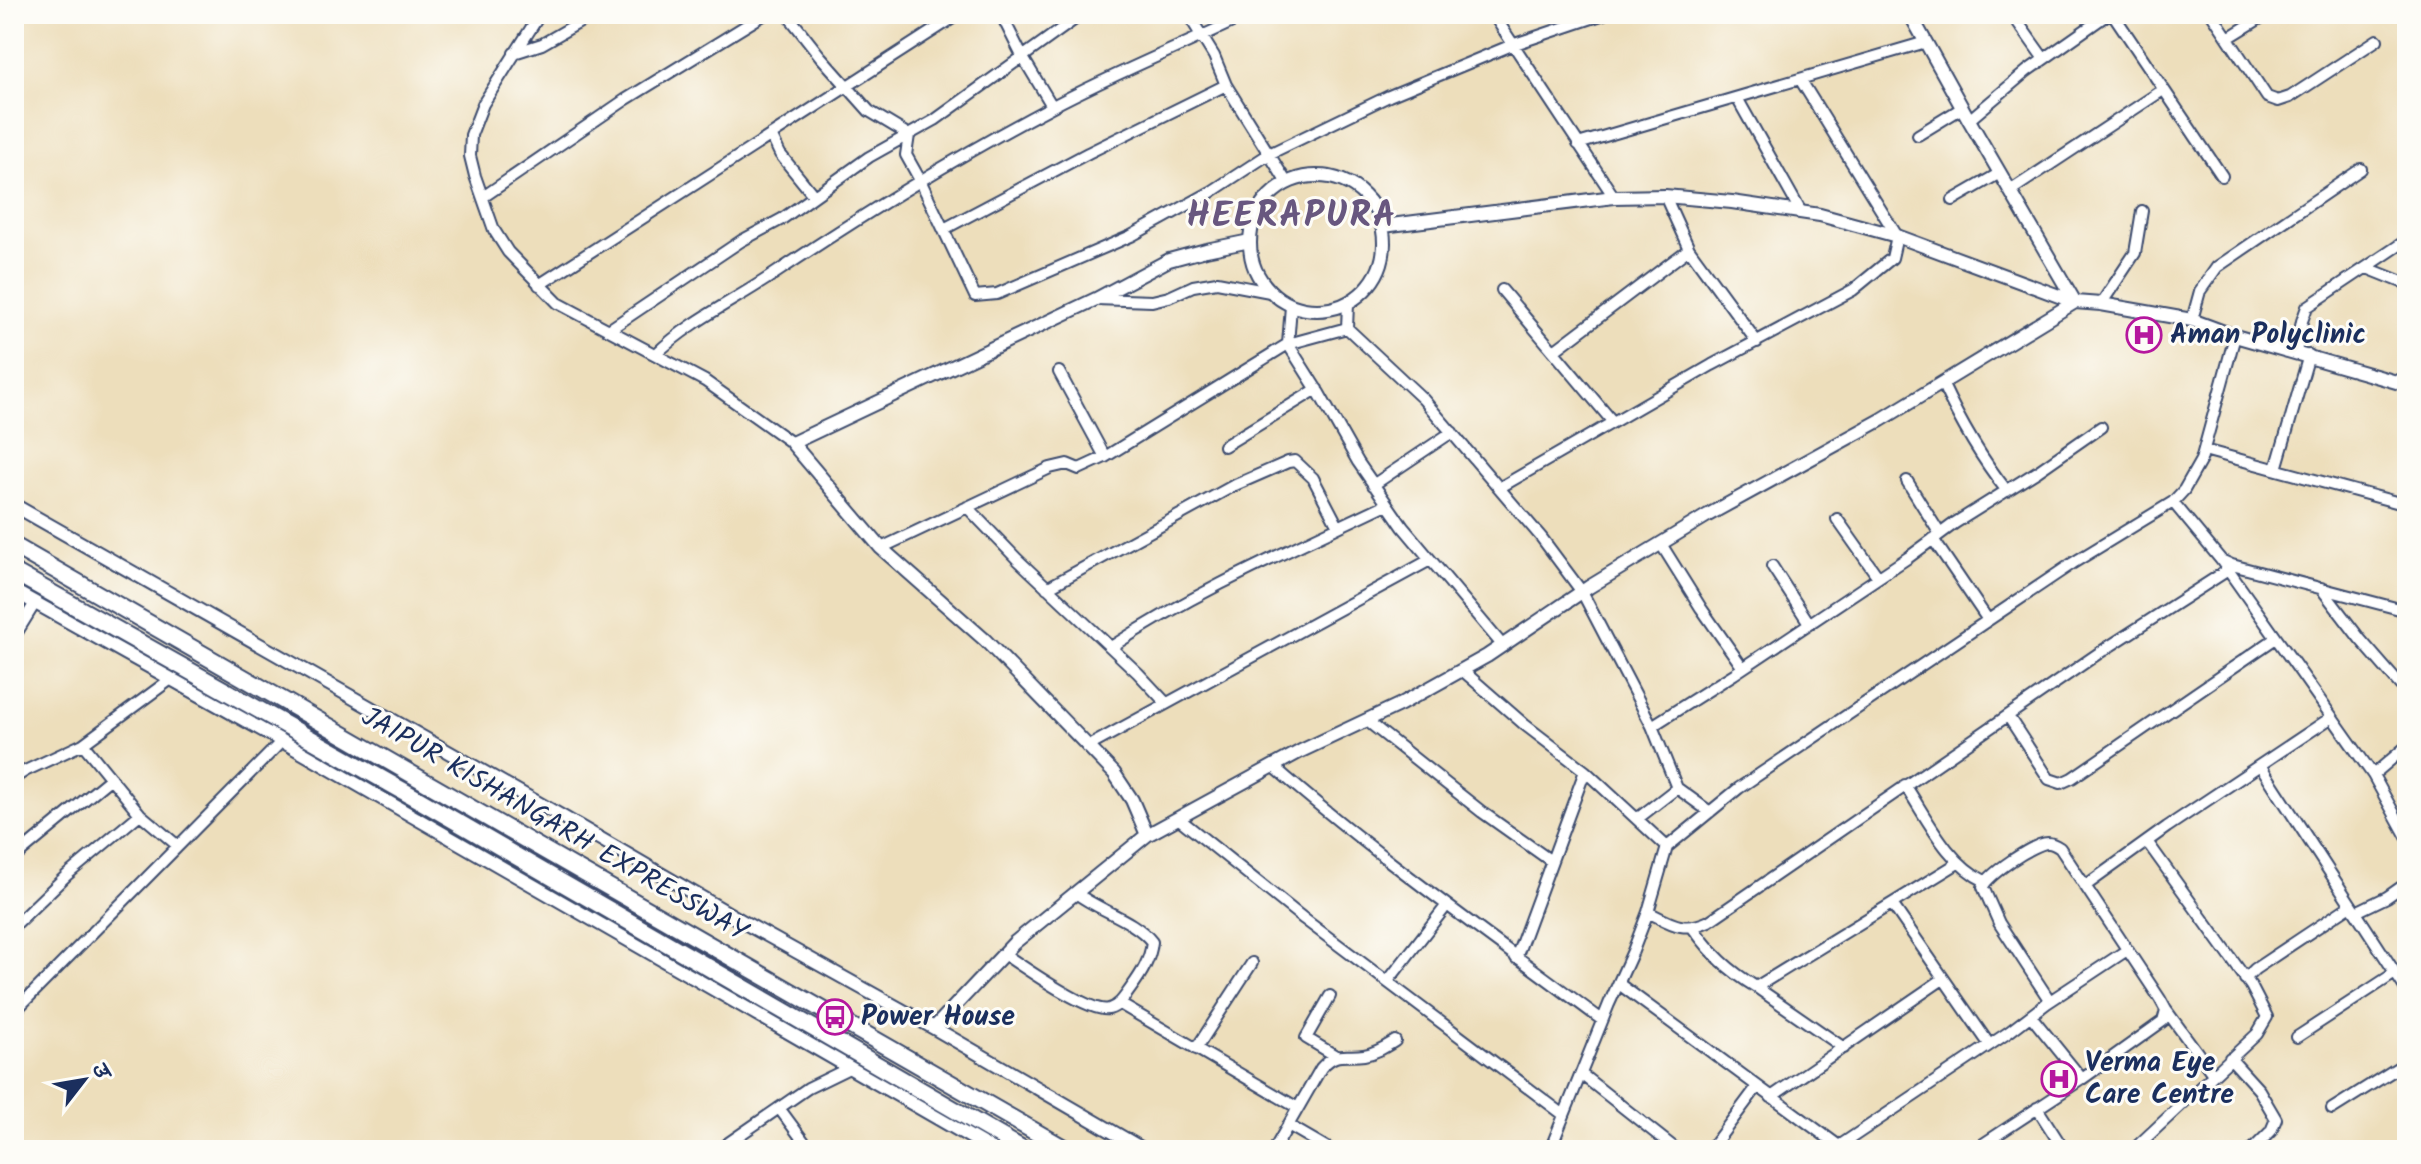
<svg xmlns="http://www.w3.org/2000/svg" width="2421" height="1164" font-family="Kalam,'Playpen Sans Deva',sans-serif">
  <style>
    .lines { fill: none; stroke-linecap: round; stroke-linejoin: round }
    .minor-casing { stroke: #3a496c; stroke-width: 14 }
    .tertiary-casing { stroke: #3a496c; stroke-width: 16 }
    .trunk-casing { stroke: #3a496c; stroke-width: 20 }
    .minor { stroke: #fff; stroke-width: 10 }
    .tertiary { stroke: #fff; stroke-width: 12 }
    .trunk { stroke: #fff; stroke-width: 16 }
    .labels { text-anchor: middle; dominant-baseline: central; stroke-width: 6; stroke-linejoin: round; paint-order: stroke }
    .poi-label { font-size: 28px; font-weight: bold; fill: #1b2f5e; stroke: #fdfcf7; text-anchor: start }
    .street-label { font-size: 28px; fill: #1b2f5e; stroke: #fdfcf7 }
    .district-label { font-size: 36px; font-weight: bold; letter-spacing: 2px; fill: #68577f; stroke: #fdfcf7 }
  </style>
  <rect width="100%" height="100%" fill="#fdfcf7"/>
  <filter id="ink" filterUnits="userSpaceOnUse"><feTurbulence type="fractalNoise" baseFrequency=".0125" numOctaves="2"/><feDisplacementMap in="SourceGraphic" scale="16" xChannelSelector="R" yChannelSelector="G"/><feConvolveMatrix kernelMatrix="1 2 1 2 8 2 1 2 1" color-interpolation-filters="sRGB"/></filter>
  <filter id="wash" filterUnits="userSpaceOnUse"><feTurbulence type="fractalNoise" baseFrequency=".006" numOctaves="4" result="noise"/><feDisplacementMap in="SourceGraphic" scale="32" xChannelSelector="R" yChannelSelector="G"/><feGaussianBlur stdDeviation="1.8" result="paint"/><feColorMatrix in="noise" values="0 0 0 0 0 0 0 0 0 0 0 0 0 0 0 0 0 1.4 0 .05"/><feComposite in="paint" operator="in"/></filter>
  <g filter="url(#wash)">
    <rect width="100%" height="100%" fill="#eddebb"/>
  </g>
  <g filter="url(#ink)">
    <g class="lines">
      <defs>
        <path id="minor" d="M540 14 483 104 471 135 470 156 475 176 494 230 508 252 558 303 705 381 792 443
          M787 14 820 56 869 111 909 135 906 155 920 180 975 296 997 294 1131 236 1211 192 1269 154 1389 96 1512 45 1604 14
          M1001 14 1022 56 1052 106
          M1188 14 1214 56 1226 85 1287 183
          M1493 14 1614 197
          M2012 14 2044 59
          M2113 14 2222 176
          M2212 14 2267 97 2278 101 2290 97 2377 40
          M2228 38 2267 14
          M514 53 542 44 594 14
          M1737 98 1801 212
          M1969 120 2027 71 2108 14
          M771 135 780 154 814 196
          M1918 135 1962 108
          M1578 144 1926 42
          M2010 191 2163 90
          M1665 196 1689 249 1757 342
          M483 197 625 100 765 14
          M1953 200 2000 173
          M944 229 1088 153 1226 85
          M2367 268 2407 284
          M539 285 959 14
          M1502 290 1612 421
          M1096 299 1152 301 1169 297 1193 286 1217 282 1270 292
          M1348 304 1347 328 1423 399 1541 537 1582 592 1652 726 1677 788 1710 812
          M2101 304 2135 253 2142 211
          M1291 306 1288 344 1319 393 1358 462 1403 527 1503 646
          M2192 320 2200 291 2217 267 2361 169
          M610 329 741 241 782 219 869 157 935 120 1082 14
          M1554 351 1689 249
          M2296 352 2302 321 2307 307 2407 240
          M656 354C689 322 732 302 771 276 862 215 954 158 1051 107 1115 73 1183 46 1249 14
          M1059 372 1105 457
          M1942 383C1960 422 1980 457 2007 491
          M1224 446 1317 389
          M2204 450 2407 505
          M2276 469 2309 355
          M1907 481 1940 534
          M1373 485 1452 432
          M1499 488 1712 365 1853 290 1892 258 1897 236 1800 79
          M2173 502 2221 560 2232 565 2407 611
          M967 507 1017 559 1138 673 1166 703
          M1837 519 1878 577
          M1933 539 1988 620
          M1661 544 1701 608 1743 668
          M881 548 1050 468 1067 464 1079 469 1105 457 1288 344 1347 328
          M2221 560 2373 775 2407 837
          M1772 566 1809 623
          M1047 588 1233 486 1288 462 1295 461 1313 478 1338 526
          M2321 588 2360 639 2407 693
          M14 637 35 603
          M1111 647C1198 590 1293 549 1387 504
          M1462 670 1525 725 1585 771 1667 847
          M171 679 83 744 140 814 178 846
          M2008 716 2049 779 2061 783 2072 778 2276 638
          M1366 720 1482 812 1551 861
          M1652 726 1734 674 1909 557 1955 523 2038 471 2101 427
          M1087 747 1430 560
          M2260 765 2407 991
          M1273 766C1377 857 1491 937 1602 1020
          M2373 775 2407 746
          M14 778 25 771 83 744
          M1905 785C1927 818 1948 864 1985 881
          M1178 818 1304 919 1564 1115
          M1637 819 1677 788
          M14 858 111 778
          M2085 886 2167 827 2332 717
          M1892 904 1989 1044
          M1648 912C1672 924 1683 933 1709 921L2099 653 2228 570
          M2356 912 2387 897 2407 883
          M14 926 67 875 140 814
          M1693 928C1712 954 1728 970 1756 987L1958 863
          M1004 954C1022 966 1090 1014 1109 1009 1120 1006 1125 996 1131 988 1142 973 1150 960 1152 942 1134 919 1099 911 1076 893
          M1516 958 1585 771
          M2245 979 2255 969 2351 905
          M1388 981 1447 905
          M1619 984 1843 1149
          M1756 987 1844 1048
          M1330 996 1306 1038 1336 1056
          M1120 1004 1298 1108
          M2166 1010 2213 1074
          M14 1012 282 741
          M2031 1016 2082 1079
          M2297 1037 2395 973
          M1196 1049 1252 963
          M2230 1058 2259 1090 2276 1119 2271 1131 2252 1150
          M1581 1074 1677 1150
          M1771 1097 1943 979
          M779 1108 810 1150
          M2037 1108 2064 1150
          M2332 1109 2407 1062
          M1288 1125 1331 1150
          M1839 1146 2009 1032 2047 1003 2127 950
          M718 1150 808 1088 849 1068
          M1274 1150 1321 1068C1337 1050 1344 1058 1364 1055 1376 1053 1385 1047 1395 1041
          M1550 1150 1609 1004 1633 951 1648 912 1667 847 1739 788 2073 563 2173 502 2184 490 2201 460 2235 336
          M1710 1150 1757 1087
          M1974 1150 2082 1079 2163 1021 2166 1010 2160 999 2060 848C2057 846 2052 843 2048 843 2034 843 1987 875 1983 887L1999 923 2050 1001
          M2133 1150 2257 1034 2267 1017 2251 986 2148 843
          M2402 1150 2407 1147"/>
        <path id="tertiary" d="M1250 243a67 67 0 1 1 134 0a67 67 0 1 1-134 0Z
          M1383 226 1614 197 1665 196 1732 202 1820 215 1897 236 2075 302 2101 304 2192 320 2235 336 2407 385
          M14 505 561 816 745 923 934 1028 1144 1150
          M14 591 282 741 993 1150
          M1147 835 1301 751 1401 704 1487 656 1589 587 1708 515 1881 420 2075 302 1969 120 1910 14
          M934 1028 1014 943 1147 835 1132 800 1114 773 985 640 881 548 792 443 1096 299 1169 260 1206 250 1250 241"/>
        <path id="trunk" d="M14 546 1067 1150
          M14 572 421 801 1024 1150"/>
      </defs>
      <use href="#minor" class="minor-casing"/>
      <use href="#tertiary" class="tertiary-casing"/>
      <use href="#trunk" class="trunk-casing"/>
      <use href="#minor" class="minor"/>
      <use href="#tertiary" class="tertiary"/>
      <use href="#trunk" class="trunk"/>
    </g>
  </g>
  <defs>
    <symbol id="hospital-ring" viewBox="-11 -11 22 22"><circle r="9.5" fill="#fdfcf7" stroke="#b5179e" stroke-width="1.5"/><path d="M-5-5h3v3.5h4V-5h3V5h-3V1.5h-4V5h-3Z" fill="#b5179e"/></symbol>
    <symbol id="bus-ring" viewBox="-11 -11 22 22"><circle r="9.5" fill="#fdfcf7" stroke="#b5179e" stroke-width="1.5"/><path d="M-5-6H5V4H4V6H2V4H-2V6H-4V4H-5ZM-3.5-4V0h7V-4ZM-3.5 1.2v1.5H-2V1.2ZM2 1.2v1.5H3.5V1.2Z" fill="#b5179e"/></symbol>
  </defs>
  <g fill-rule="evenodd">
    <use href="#hospital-ring" x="2124" y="315" width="40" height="40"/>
    <use href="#bus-ring" x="815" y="997" width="40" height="40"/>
    <use href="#hospital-ring" x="2039" y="1059" width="40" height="40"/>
  </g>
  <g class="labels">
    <g class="poi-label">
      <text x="2170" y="335">Aman Polyclinic</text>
      <text x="861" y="1017">Power House</text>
      <text x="2085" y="1063">Verma Eye<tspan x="2085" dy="32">Care Centre</tspan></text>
    </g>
    <g class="street-label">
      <text transform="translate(554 825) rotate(30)">JAIPUR KISHANGARH EXPRESSWAY</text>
    </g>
    <g class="district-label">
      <text x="1292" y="216">HEERAPURA</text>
    </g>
  </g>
  <rect width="2421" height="1164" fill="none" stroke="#fdfcf7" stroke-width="48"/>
  <g transform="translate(84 1080) rotate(59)" stroke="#fdfcf7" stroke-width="6" paint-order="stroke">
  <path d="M0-6L14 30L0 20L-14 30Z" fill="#1b2f5e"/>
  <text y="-12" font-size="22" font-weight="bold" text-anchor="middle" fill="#1b2f5e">उ</text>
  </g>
</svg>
